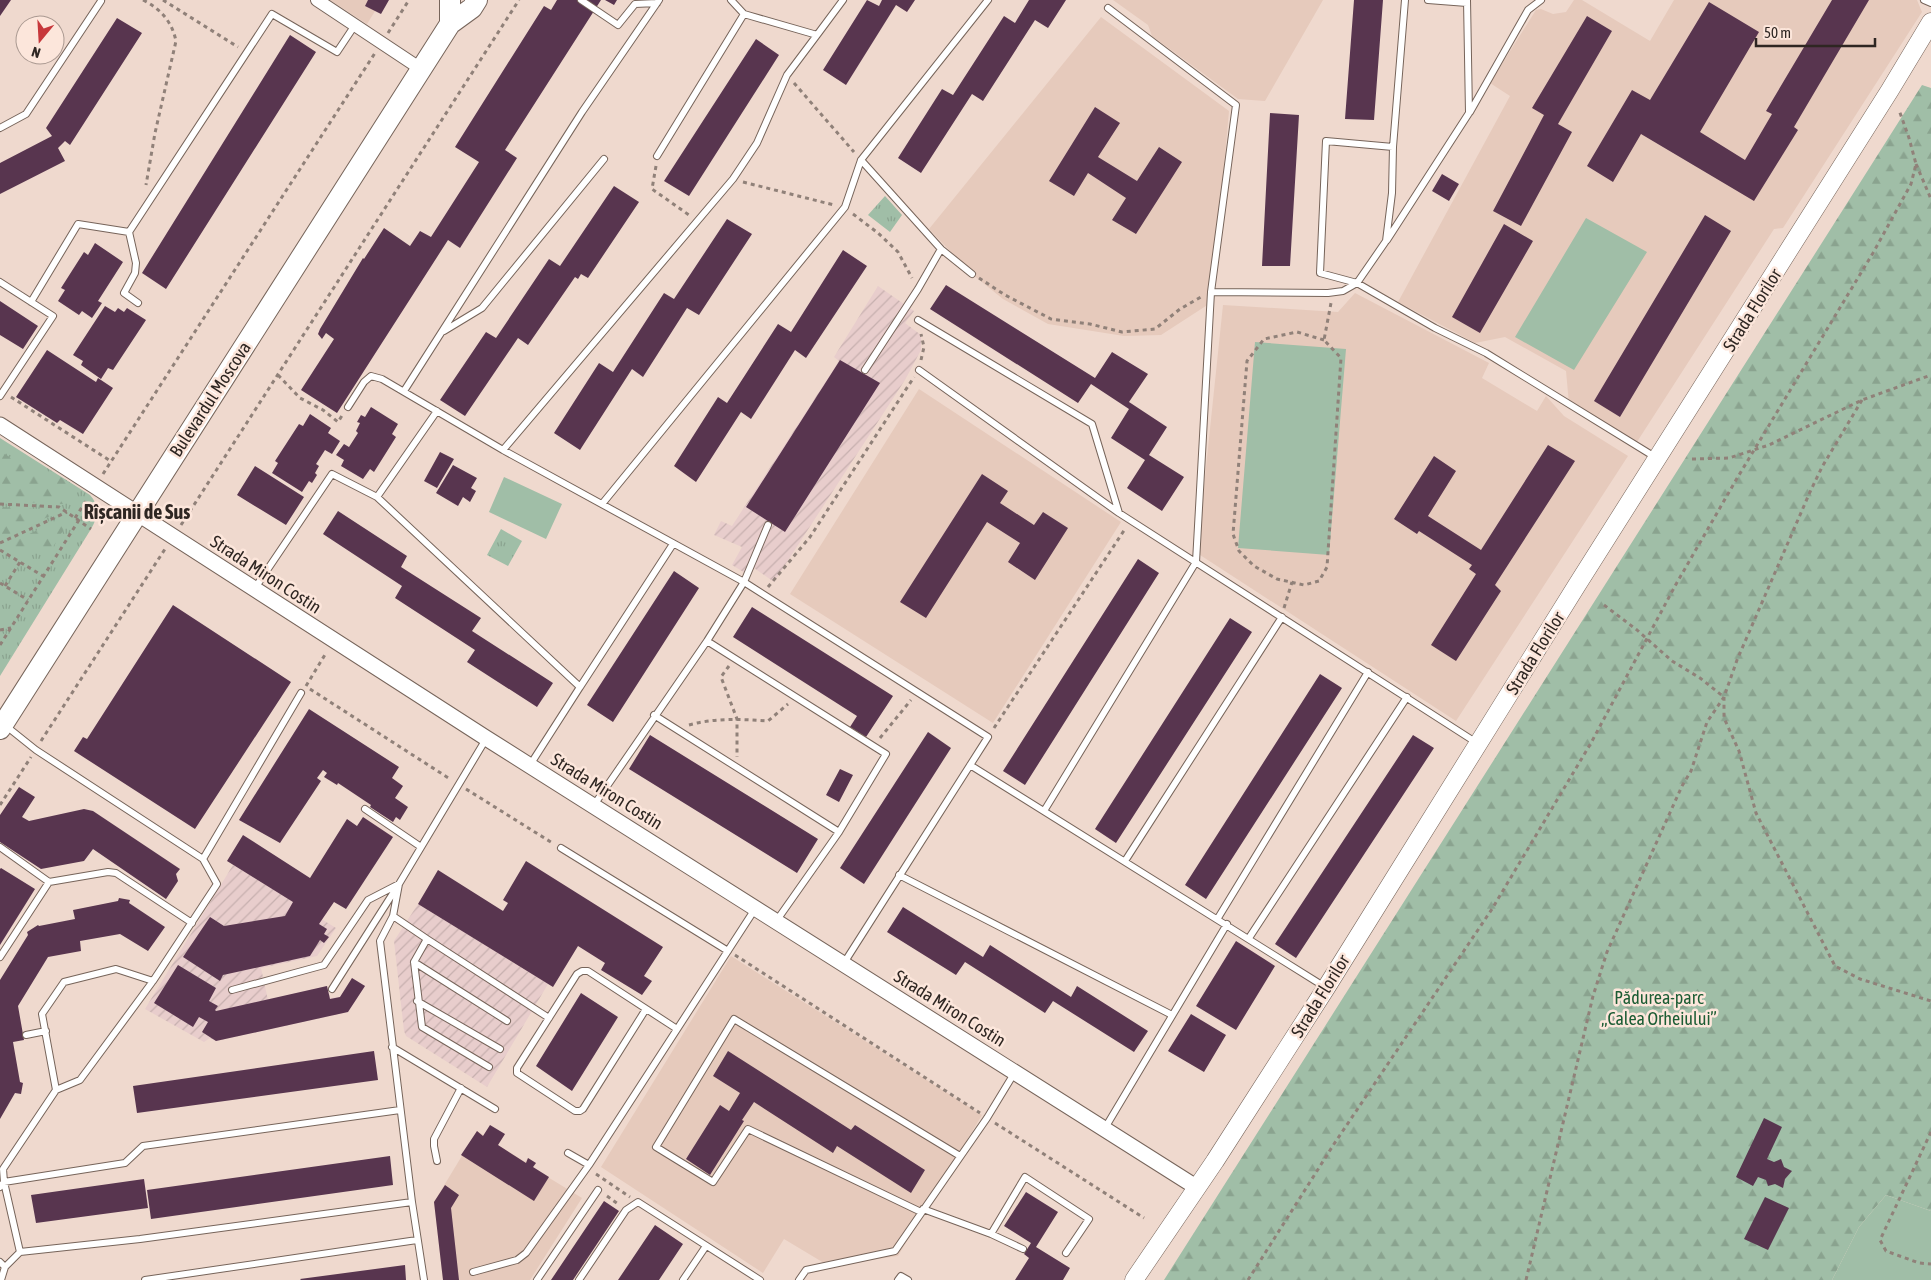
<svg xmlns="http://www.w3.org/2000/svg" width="1931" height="1280" font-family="'Asap Condensed',sans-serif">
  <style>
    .built { fill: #e6cabc }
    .industrial { fill: url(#industrial-furrows) }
    .grass { fill: url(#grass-tufts) }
    .forest { fill: url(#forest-firs) }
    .pitch { fill: #a0bea7 }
    .building { fill: #58354f }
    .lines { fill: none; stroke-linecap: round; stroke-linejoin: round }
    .service-casing { stroke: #76645a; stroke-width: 8 }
    .minor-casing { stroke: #76645a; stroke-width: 14 }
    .tertiary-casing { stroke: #76645a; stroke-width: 17 }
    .secondary-casing { stroke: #76645a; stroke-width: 19 }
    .primary-casing { stroke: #76645a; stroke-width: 22 }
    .path { stroke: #908179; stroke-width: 3; stroke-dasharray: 4 4; stroke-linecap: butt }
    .service { stroke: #fff; stroke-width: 6 }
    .minor { stroke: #fff; stroke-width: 12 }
    .tertiary { stroke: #fff; stroke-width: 15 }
    .secondary { stroke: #fff; stroke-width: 18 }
    .primary { stroke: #fff; stroke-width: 20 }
    .labels { text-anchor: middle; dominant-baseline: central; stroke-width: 5; stroke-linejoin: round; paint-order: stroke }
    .street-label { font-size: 18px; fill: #2e2622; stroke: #fce6db }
    .park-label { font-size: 18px; fill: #1b5c33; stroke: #fce6db }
    .quarter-label { font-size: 20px; font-weight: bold; fill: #2e2622; stroke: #fce6db }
  </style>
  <defs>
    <pattern id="industrial-furrows" width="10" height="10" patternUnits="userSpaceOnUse" patternTransform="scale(1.25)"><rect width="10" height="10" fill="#e8cdcc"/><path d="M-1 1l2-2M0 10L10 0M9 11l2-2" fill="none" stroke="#c7b0af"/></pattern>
    <pattern id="grass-tufts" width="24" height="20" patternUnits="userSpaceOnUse" patternTransform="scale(1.25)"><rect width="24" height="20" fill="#a0bea7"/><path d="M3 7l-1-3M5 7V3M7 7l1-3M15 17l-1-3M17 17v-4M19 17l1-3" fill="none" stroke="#8aa38f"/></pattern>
    <pattern id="forest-firs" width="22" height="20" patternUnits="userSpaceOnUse" patternTransform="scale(1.25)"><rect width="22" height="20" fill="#a0bea7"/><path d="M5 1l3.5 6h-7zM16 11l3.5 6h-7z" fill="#8aa38f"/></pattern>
  </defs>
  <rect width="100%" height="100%" fill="#efd9ce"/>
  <path class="built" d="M330 0H382L367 24Z
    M1113 0H1323L1265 101 1238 99 1152 36 1148 25Z
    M1574 0H1582L1650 41 1674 0H1917L1922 12 1783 228 1774 229 1635 445 1569 404 1566 371 1505 337 1475 343 1398 302 1510 96 1490 83 1536 10 1541 9 1553 14 1566 12Z
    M1101 17 1229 111 1212 302 1161 335 1124 336 1048 324 1003 299 972 274 929 229Z
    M1355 293 1489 363 1482 378 1537 411 1546 396 1564 416 1628 456 1456 721 1197 553 1223 305 1338 312Z
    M919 389 1121 522 993 723 790 594Z
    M731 956 982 1115 898 1256 829 1266 784 1239 763 1273 601 1167Z
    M477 1131 483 1135 505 1134 498 1145 525 1162 528 1158 536 1163 533 1168 582 1198 530 1280H443L434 1202Z"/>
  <path class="industrial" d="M878 286 914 311 905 323 921 335V350L905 380 774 582 754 568 750 576 732 565 742 547 714 535 721 521 732 526 839 361 834 357Z
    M233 865 336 928 317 956 261 968 268 1000 327 986 330 998 340 997 352 978 365 986 348 1012 216 1041 210 1038 204 1042 145 1009Z
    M418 904 548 984 487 1087 406 1036 404 1031 394 941Z"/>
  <path class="grass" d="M885 196 902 215 890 232 868 215Z
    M0 438 90 495C100 506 98 517 91 529L0 676Z
    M501 529 522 541 508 566 487 555Z"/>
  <path class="forest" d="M1922 85 1931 88V1211L1886 1195 1859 1227 1832 1280H1164Z
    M0 451 50 482 54 476 57 475 75 486 63 504 0 501Z
    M0 507 52 510 57 513 0 538Z
    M64 518 69 521 48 555C37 548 28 544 17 552L5 545Z
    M0 607 9 616 3 625 0 626Z"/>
  <path class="pitch" d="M1586 218 1647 252 1574 370 1515 337Z
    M1255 342 1346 349 1329 555 1238 548Z
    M504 477 562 504 546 539 489 512Z
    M1886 1195 1931 1211V1280H1832L1859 1227Z"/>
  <path class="building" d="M0 0H11L0 16Z
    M368 0H389L381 14 365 6Z
    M557 0H601L505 150 517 158 460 248 448 240 337 413 301 390 334 339 326 333 322 339 318 334 320 329 363 258 364 259 384 228 410 246 420 231 431 237 479 162 455 147 544 6 551 10Z
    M605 0H617L614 5Z
    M867 0 879 6 882 0H915L907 12 896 5 846 85 823 70Z
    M1029 0H1066L1048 28 1035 20 983 101 972 94 921 173 898 158 942 89 953 95 1004 16 1015 23Z
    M1354 0H1383L1374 120 1345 119Z
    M1832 0H1869L1794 127 1798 130 1754 201 1641 134 1613 182 1587 166 1632 90 1650 100 1709 2 1759 32 1700 132 1745 160 1772 114 1766 111Z
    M1587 16 1612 31 1558 124 1572 132 1521 226 1493 211 1544 115 1532 108Z
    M117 18 142 33 70 145 65 141 58 148 65 161 0 194V163L52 136 46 128Z
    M290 35 316 52 166 289 142 273Z
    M756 39 779 55 689 196 664 181Z
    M1095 107 1120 123 1098 157 1137 181 1159 147 1182 162 1136 234 1112 220 1126 198 1088 173 1074 196 1049 181Z
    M1270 113 1299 115 1290 266H1262Z
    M1442 174 1459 184 1449 201 1432 191Z
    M614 186 639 202 588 278 581 274 578 279 575 277 528 345 518 338 465 416 440 400 486 332 496 338 549 259 560 266Z
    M1705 215 1731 231 1620 417 1594 401Z
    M727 219 752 234 699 315 687 308 643 377 632 369 580 450 554 433 599 363 613 372 664 293 674 299Z
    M1504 224 1533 241 1480 333 1452 317Z
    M95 243 123 262 98 301 102 303 92 318 82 311 79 315 58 301 65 290 61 288 84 252 88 255Z
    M843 250 867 266 806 358 795 350 751 419 741 412 696 482 674 466 718 397 727 403 778 324 791 332Z
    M946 285 1095 378 1112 352 1148 374 1129 402 1167 427 1149 455 1184 477 1162 511 1127 488 1145 460 1111 438 1129 409 1091 384 1078 403 930 309Z
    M0 301 38 326 23 349 0 335Z
    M105 306 115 312 118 308 124 312 127 308 146 320 113 370 108 368 101 379 81 365 83 361 73 355Z
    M47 350 96 382 98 378 113 388 83 434 60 420 57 423 16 397Z
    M840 360 880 383 785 532 746 507Z
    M371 407 398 424 392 434 396 437 374 472 370 469 363 479 341 466 344 460 336 455 344 444 349 447 358 433 356 431 360 423 357 422 361 415 365 417Z
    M310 414 331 428 328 433 340 441 332 454 325 450 316 464 319 466 315 473 317 475 312 483 309 481 302 492 272 473 278 463 275 461 299 424 303 426Z
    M1548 445 1575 461 1495 585 1501 591 1456 661 1431 645 1476 574 1469 569 1472 565 1419 531 1417 534 1394 519 1434 456 1456 471 1428 516 1481 550Z
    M440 452 454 459 437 488 424 481Z
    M453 465 477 478 471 488 476 491 470 502 463 497 458 506 436 493Z
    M255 466 304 497 286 525 237 495Z
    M982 474 1008 491 1000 503 1034 525 1043 512 1068 528 1035 580 1008 562 1020 543 987 522 926 618 900 602Z
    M338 511 407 556 401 567 481 618 472 631 553 683 537 707 467 662 475 650 395 598 402 586 323 534Z
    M1138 559 1159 573 1025 785 1003 771Z
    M674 571 699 588 613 722 587 705Z
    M173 605 291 682 195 829 74 751 83 737 87 739Z
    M752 607 893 696 866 737 850 727 857 716 733 637Z
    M1230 618 1252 632 1116 843 1095 829Z
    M1320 674 1342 688 1206 899 1185 885Z
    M309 709 399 767 392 778 403 786 395 798 408 807 400 820 396 817 393 822 370 807 371 805 338 783 337 785 324 777 327 773 323 770 317 778 321 781 280 843 239 820Z
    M928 732 951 748 864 884 840 868Z
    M650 735 818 839 797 873 629 769Z
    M1413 735 1434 748 1296 958 1275 944Z
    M840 769 853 775 839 802 826 795Z
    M19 787 35 797 22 817 29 821 84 809 93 811 180 869 176 874 178 881 166 899 93 849 84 861 41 869 0 842V815Z
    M363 817 393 837 346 909 334 902 319 924 327 929 324 934 329 937 324 943 320 940 310 956 223 975 220 981 183 957 210 917 224 926 285 916 293 902 227 861 243 835 310 878 347 819 357 826Z
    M526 861 663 947 644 976 652 981 642 995 601 970 605 963 578 946 553 987 418 904 438 870 503 911 508 903 503 900Z
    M1 868 35 889 0 945V869Z
    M119 898 130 900 129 903 165 927 148 951 120 934 80 941 81 951 48 957 18 1006 24 1040 13 1042 20 1082 23 1083 21 1094 15 1093 0 1119V980L28 935 27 932 38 925 39 926 75 919 73 910 118 901Z
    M903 907 983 957 990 945 1071 997 1077 986 1148 1031 1134 1052 1053 1001 1045 1013 965 962 956 975 887 932Z
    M1236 941 1275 966 1236 1030 1196 1006Z
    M178 965 216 988 209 1001 218 1006 215 1010 216 1011 327 986 330 999 340 997 352 978 365 986 348 1012 216 1041 202 1032 208 1022 199 1017 193 1027 154 1003Z
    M581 993 618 1017 572 1091 536 1066Z
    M1191 1014 1226 1035 1204 1072 1168 1051Z
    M374 1051 378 1080 137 1113 133 1086Z
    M728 1051 851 1130 855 1125 925 1170 911 1193 837 1146 833 1153 754 1102 742 1120 744 1121 710 1175 686 1159 720 1105 729 1111 740 1093 713 1076Z
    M1764 1118 1782 1127 1767 1159 1774 1162 1781 1159 1784 1167 1792 1171 1785 1179 1783 1188 1775 1184 1768 1186 1766 1180 1758 1177 1753 1186 1736 1177Z
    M490 1125 505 1134 498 1145 526 1163 528 1158 536 1163 533 1167 549 1177 534 1201 461 1155 477 1131 483 1136Z
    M390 1156 393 1185 151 1219 147 1190Z
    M144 1179 148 1208 36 1223 31 1195Z
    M445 1185 459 1195 451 1208 459 1280H443L434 1202Z
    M1026 1192 1058 1212 1036 1247 1070 1268 1063 1280H1015L1029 1258 1024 1254 1031 1243 1004 1226Z
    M1765 1197 1789 1208 1768 1250 1744 1239Z
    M604 1201 619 1211 573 1280H551Z
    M655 1225 683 1244 659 1280H618Z
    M405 1265 406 1280H301L300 1279Z"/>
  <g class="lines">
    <defs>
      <path id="service" d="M581 0 618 25 635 4 657 3
        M1428 0 1467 3
        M1924 0 1931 3
        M1108 8 1236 105 1211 292
        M817 35 843 0
        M1470 112 1528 10 1541 0
        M0 128 26 114 101 1
        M1393 147 1326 141 1320 273 1357 283 1386 241 1392 193 1393 147 1405 0
        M657 156 744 14
        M861 160 941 249 918 289 865 370
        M129 232 136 263 135 273 124 293 138 303
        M1387 240 1469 113 1467 0
        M941 249 972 274
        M0 282 53 316 0 396
        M31 302 78 224 129 232 272 14 337 52 355 25
        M918 320 1092 424 1119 513
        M444 331 482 308 604 159
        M919 370 1119 513 1477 743
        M404 391 582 112 659 0
        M348 407 364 382 371 376 382 379 503 450 744 582 988 737 844 963
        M503 450 733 179 757 143 787 75 817 35 744 14 731 0
        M377 497 437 411
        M602 504 845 207 861 160 988 0
        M255 588 332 474 377 497 580 687 530 765
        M707 641 886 754 839 832 777 920
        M580 687 673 544
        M654 715 839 832
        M970 765 1325 987
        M594 805 707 641 744 582 768 525
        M365 809 421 847
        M1044 811 1196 562 1211 292 1328 293 1343 291 1357 283 1435 328 1486 353 1655 457
        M0 847 49 882 108 872 116 873 192 923
        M561 848 728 951
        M203 859 301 693
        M1125 861 1282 617
        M899 875 1172 1015
        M393 916 427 939 414 962 507 1021
        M1218 918 1368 672
        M1249 938 1407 697
        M427 939 549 1018
        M0 957 49 882
        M414 962 422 1027 489 1067
        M332 989 397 887
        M232 990 324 965 368 900 399 884
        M417 1001 500 1049
        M646 1009 583 1109 580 1111H575L517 1073V1068L577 974 582 971H588L677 1029
        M26 1035 46 1031
        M392 1047 495 1109
        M56 1090 42 1014 64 982 116 969 153 981
        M1105 1128 1227 924
        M568 1153 589 1165
        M437 1161 434 1146V1139L461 1088
        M0 1187 4 1182 3 1169 56 1090 80 1080 153 981 217 884 203 859 36 750 6 726
        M412 1202 424 1280
        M923 1209 991 1234 1023 1249
        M921 1212 748 1129 713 1182 656 1147 734 1019 960 1156
        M991 1234 1025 1177 1089 1219 1066 1253
        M20 1252 4 1182 125 1163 143 1146 400 1110
        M0 1262 5 1267 20 1252 140 1239 412 1202 380 941 393 916 399 884 486 739
        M473 1272 517 1260 526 1253 589 1165 755 909
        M1 1280 5 1267
        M145 1280 417 1240
        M537 1280 598 1190
        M579 1280 626 1210 638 1202 760 1280
        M683 1280 706 1246
        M799 1280 806 1270 895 1251 987 1118 1015 1072
        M898 1280 901 1276 908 1280"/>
      <path id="minor" d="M317 0 421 69"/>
      <path id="tertiary" d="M0 425 486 738 1196 1187"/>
      <path id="secondary" d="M1134 1280 1215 1161 1326 988 1577 585 1890 90 1931 22"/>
      <path id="primary" d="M450 0V24
        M0 729 450 24 472 8 477 0"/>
    </defs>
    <use href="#service" class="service-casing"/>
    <use href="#minor" class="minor-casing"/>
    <use href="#tertiary" class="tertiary-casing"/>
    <use href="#secondary" class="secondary-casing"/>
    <use href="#primary" class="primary-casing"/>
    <path class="path" d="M143 0C161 9 172 22 176 41L155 133 146 185
      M163 0 238 47
      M388 33 409 0
      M794 83 854 152
      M1916 164 1931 199
      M656 166 652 189 689 215
      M743 182 834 205
      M853 214 878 233 898 252 912 278
      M979 278 1005 295 1051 319 1090 324 1122 332 1155 329 1180 309 1201 297
      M1324 340 1297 332 1264 339 1247 361 1233 534 1239 551 1254 566 1277 579 1304 585 1319 581 1327 567 1341 358 1324 340 1331 303
      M921 360 924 347 921 334
      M278 375 300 398 323 410 338 422 343 414
      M11 397 112 462
      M1862 400 1822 467 1810 492 1737 660 1724 697V718L1739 751 1756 813 1835 966 1860 979 1931 1001
      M1692 459 1729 458 1769 445 1862 400 1931 375
      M103 474 375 53
      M0 504 59 507 91 529
      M75 518 88 498
      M181 525 519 0
      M0 543 67 512
      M0 550 43 576
      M0 583 28 600
      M5 586 20 562
      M768 587 810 537 914 377
      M1604 605 1637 630 1672 661 1700 678 1724 697
      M1284 608 1292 582
      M0 630 11 628
      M0 645 79 520
      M729 666 721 677 737 719V757
      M306 686 326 653
      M310 689 450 779
      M689 725C714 718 741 719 768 721L788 704
      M994 728 1125 529
      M880 738 911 700
      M41 741 165 549
      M466 789 554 844
      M0 805 31 757
      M735 955 980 1113
      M995 1123 1144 1218
      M1931 1132 1880 1240 1886 1251 1919 1263 1931 1264
      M596 1174 630 1197
      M607 1196 618 1204
      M1248 1280 1334 1144 1492 909 1591 743 1675 586 1736 480 1873 253 1911 184 1916 164 1909 138 1899 110
      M1526 1280 1593 996 1607 952 1682 786 1691 771 1707 722 1724 697"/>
    <use href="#service" class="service"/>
    <use href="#minor" class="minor"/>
    <use href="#tertiary" class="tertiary"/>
    <use href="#secondary" class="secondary"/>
    <use href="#primary" class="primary"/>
  </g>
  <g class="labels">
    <g class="street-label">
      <text transform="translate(1752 310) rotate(-58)">Strada Florilor</text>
      <text transform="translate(210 399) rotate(-57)">Bulevardul Moscova</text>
      <text transform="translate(266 574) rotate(33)">Strada Miron Costin</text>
      <text transform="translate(1535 653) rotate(-58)">Strada Florilor</text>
      <text transform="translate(607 791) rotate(32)">Strada Miron Costin</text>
      <text transform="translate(1320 996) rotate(-58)">Strada Florilor</text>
      <text transform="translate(950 1008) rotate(32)">Strada Miron Costin</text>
    </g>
    <g class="park-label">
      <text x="1659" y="997">Pădurea-parc<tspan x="1659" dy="21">„Calea Orheiului”</tspan></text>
    </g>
    <g class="quarter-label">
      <text x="137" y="511">Rîșcanii de Sus</text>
    </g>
  </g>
  <g transform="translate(40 40) rotate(198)"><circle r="24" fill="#fce6db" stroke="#aa9991"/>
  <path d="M0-4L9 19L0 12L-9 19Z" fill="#c7383b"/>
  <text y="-8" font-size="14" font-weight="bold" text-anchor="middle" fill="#2e2622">N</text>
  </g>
  <path d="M1756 38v8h119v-8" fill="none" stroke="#2e2622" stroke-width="2.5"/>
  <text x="1764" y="38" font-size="15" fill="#2e2622" stroke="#fce6db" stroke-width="4" paint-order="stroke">50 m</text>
</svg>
